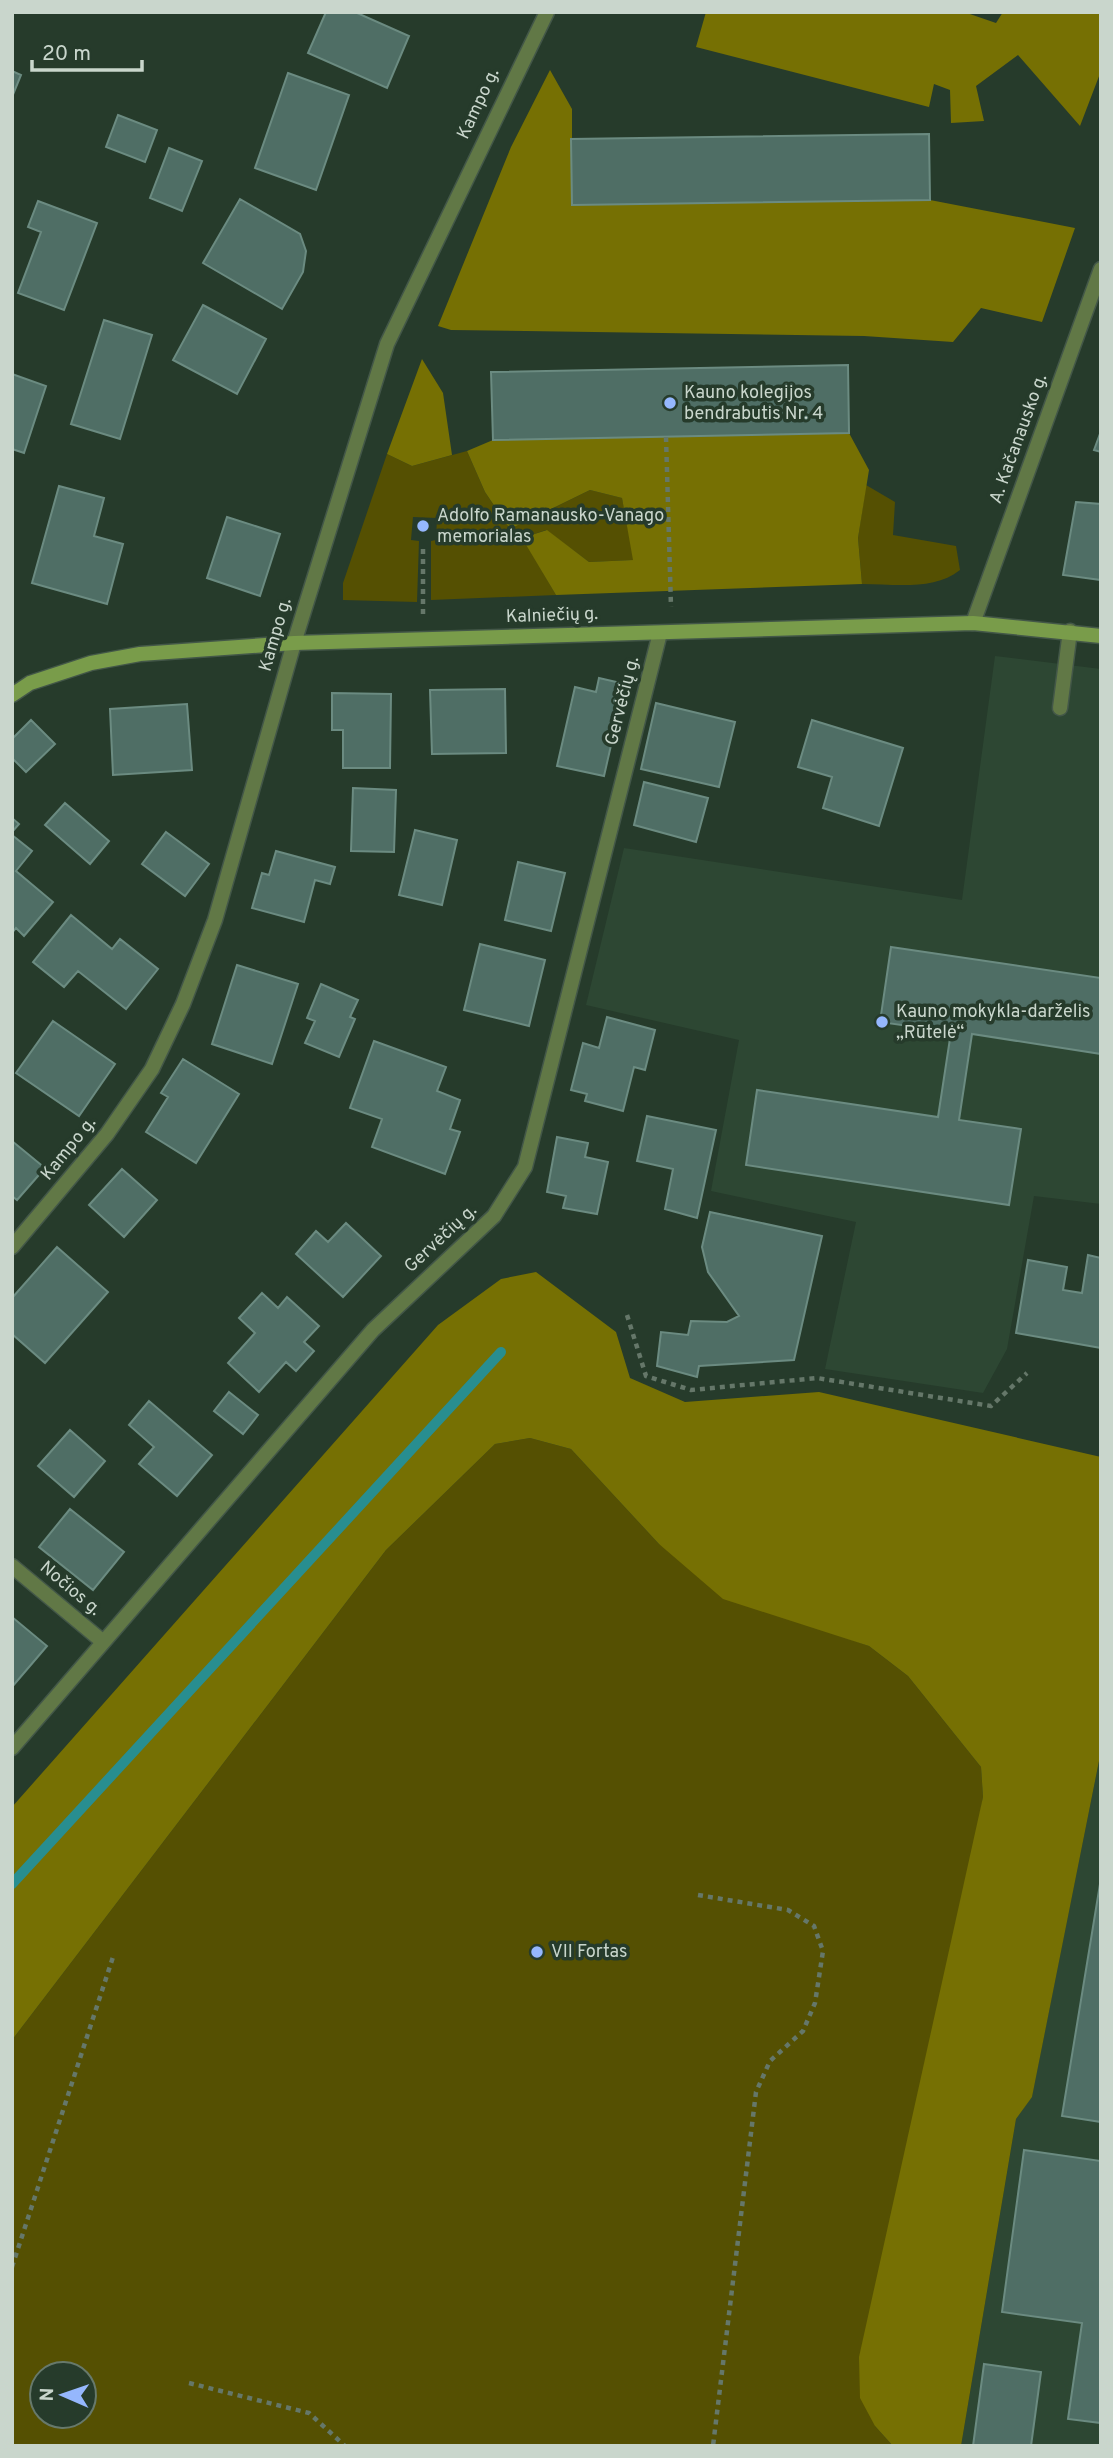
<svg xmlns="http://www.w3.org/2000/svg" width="1113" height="2458" font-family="Overpass,sans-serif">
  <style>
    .built { fill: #2d4733 }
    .green { fill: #555002; fill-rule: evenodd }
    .forest { fill: #767003 }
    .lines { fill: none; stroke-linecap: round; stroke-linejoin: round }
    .stream { stroke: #288e90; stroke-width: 10 }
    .building { fill: #4f6e65; stroke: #6b8b81; stroke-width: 2 }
    .lane-casing { stroke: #435748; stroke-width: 17 }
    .street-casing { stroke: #435748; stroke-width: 17 }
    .secondary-casing { stroke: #435748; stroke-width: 17 }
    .path { stroke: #657769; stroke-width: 4.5; stroke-dasharray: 5 5; stroke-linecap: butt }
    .lane { stroke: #617846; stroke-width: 14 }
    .street { stroke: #617846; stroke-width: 14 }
    .secondary { stroke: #799c4a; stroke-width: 14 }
    .poi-dot { fill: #95b7fd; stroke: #263b2b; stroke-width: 2.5 }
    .labels { text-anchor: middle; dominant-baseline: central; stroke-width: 7; stroke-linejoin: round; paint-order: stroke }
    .street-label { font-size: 18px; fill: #c9d6cc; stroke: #263b2b }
    .poi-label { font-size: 18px; fill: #c9d6cc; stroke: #263b2b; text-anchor: start }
  </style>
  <rect width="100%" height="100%" fill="#263b2b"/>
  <path class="built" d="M995 656 1101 669V1204L1034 1196 1007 1349 983 1393 825 1369 856 1222 711 1191 739 1040 586 1005 624 848 962 900Z
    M1101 1751V2446H961L1016 2119 1032 2096Z"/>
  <path class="green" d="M467 451 485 492 510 529 590 490 622 498 634 560 589 562 546 530 523 538 556 595 431 600V541L436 540 437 518 413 517 411 540 419 541 417 602 343 600V583L387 454 412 466Z
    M866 485 895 502 893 535 956 546 960 570C934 591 894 584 862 584L858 538Z
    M530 1438 571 1449 659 1544 798 1621 869 1646 908 1676 981 1767 983 1797 875 2426 893 2446H12V2040L386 1550 495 1444ZM42 2374H84V2416H42Z"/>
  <path class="forest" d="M706 12H964L996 23 1003 12H1101V71L1080 126 1018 55 976 86 984 121 951 123 950 90 934 84 929 107 696 47Z
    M550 70 572 109V205L930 200 1075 228 1042 322 981 308 953 342 864 336 451 330 438 326 511 147Z
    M422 359 443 393 452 455 412 466 387 454Z
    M849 433 869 470 858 538 862 584 556 595 522 538 547 530 589 562 633 560 622 498 590 490 510 529 485 492 467 451 493 440Z
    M536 1272 616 1332 630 1378 685 1402 819 1392 1101 1457V1751L1032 2097 1016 2119 961 2446H893L875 2426 860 2398 859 2357 983 1797 981 1767 908 1676 869 1646 723 1599 659 1544 571 1449 530 1438 495 1444 386 1550 12 2040V1807L438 1325 501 1279Z"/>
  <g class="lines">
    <path class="stream" d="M12 1884 501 1352"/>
  </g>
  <path class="building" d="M326 12H355L409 36 387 88 308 53Z
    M12 71 21 75 12 97Z
    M288 73 349 95 316 190 255 168Z
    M118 115 157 130 145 162 106 147Z
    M929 134 930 200 572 205 571 139Z
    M169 148 202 161 182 211 150 198Z
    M240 199 300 234 306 251 303 272 282 309 203 263Z
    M38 201 97 223 64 310 18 293 41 232 28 227Z
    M203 305 266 339 237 394 173 360Z
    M104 320 152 335 120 439 71 424Z
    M848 365 849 433 493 440 491 372Z
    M12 374 46 386 24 453 12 449Z
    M1101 431V452L1094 450Z
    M59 486 104 498 94 536 123 544 107 604 32 583Z
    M1076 502 1101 504V580L1063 575Z
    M227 517 280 534 260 596 207 578Z
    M599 678 625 684 604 776 557 766 575 687 596 692Z
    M505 689 506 753 432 754 430 690Z
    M332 693 391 694 390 768H343V730H332Z
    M656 703 735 722 719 787 641 769Z
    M187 704 192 770 113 775 110 709Z
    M31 720 55 744 26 772 12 758V739Z
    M812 720 903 748 879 826 823 808 832 777 798 767Z
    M644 782 708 798 696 842 634 825Z
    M353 788 396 790 394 852 351 851Z
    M65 803 109 841 90 864 45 825Z
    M12 818 19 824 12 832Z
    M415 830 457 840 442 905 399 895Z
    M166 832 209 864 185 896 142 864Z
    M12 835 32 851 16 871 53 902 24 936 16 928 12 933Z
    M276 851 335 867 330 884 315 880 304 922 252 908 262 873 269 875Z
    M518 862 565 873 551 931 505 920Z
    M71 915 112 949 120 939 158 969 126 1009 78 971 64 987 33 962Z
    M480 944 545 960 529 1026 464 1010Z
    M891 947 1101 978V1054L972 1034 959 1120 1021 1129 1009 1205 746 1165 757 1090 938 1117 951 1032 880 1022Z
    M237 965 298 984 272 1064 212 1044Z
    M321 984 358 1000 350 1017 355 1019 339 1057 305 1043 315 1021 307 1018Z
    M607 1017 655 1030 645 1070 634 1067 623 1111 585 1101 587 1094 571 1090 583 1043 599 1048Z
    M53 1021 115 1064 79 1116 16 1073Z
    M374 1041 446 1067 437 1091 460 1100 450 1129 460 1132 445 1174 372 1147 382 1119 350 1108Z
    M183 1059 239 1094 196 1163 146 1132 168 1097 161 1093Z
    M647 1116 716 1130 697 1218 665 1209 673 1169 637 1161Z
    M557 1137 588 1143 585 1157 608 1162 597 1214 563 1208 566 1196 547 1192Z
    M12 1141 45 1168 17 1200 12 1196Z
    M122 1169 157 1200 124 1237 89 1205Z
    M710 1212 822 1236 794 1360 699 1366 697 1377 657 1366 661 1332 688 1335 691 1321 727 1322 739 1316 708 1272 702 1247Z
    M346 1223 381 1256 343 1297 296 1254 316 1231 328 1242Z
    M57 1247 108 1292 45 1363 12 1334V1298Z
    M1088 1255 1101 1258V1348L1016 1333 1028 1260 1067 1267 1063 1290 1082 1293Z
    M262 1293 278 1308 287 1297 319 1326 304 1342 314 1351 296 1371 286 1362 259 1392 228 1363 255 1333 239 1318Z
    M229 1392 258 1415 243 1434 214 1411Z
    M149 1401 212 1455 177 1496 139 1464 154 1447 129 1425Z
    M70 1430 105 1461 74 1497 38 1466Z
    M70 1509 124 1552 93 1590 39 1547Z
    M12 1617 47 1646 12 1687Z
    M1100 1884H1101V2122L1062 2116Z
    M1024 2150 1101 2161V2423L1068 2419 1082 2323 1002 2312Z
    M984 2364 1041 2372 1031 2446H973Z"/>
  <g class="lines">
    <defs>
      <path id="lane" d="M1060 708 1070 631"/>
      <path id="street" d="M973 623 1101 269
        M12 1247 107 1134 152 1069 183 1004 215 920 294 643 387 344 547 12
        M12 1566 102 1641
        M12 1748 373 1330 494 1216 525 1167 660 633"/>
      <path id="secondary" d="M12 695 30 683 91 663 140 654 294 643 973 623 1101 636"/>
    </defs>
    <use href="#lane" class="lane-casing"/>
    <use href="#street" class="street-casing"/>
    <use href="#secondary" class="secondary-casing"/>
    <path class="path" d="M666 437 671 607
      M423 614V546
      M627 1315 646 1376 691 1390 817 1378 991 1406 1027 1373
      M698 1895 788 1910 814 1926 823 1951 815 2003 803 2031 770 2061 756 2092 713 2446
      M12 2267 113 1957
      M189 2383 309 2413 345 2446"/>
    <use href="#lane" class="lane"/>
    <use href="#street" class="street"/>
    <use href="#secondary" class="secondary"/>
  </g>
  <g class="poi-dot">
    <circle cx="670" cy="403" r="7"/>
    <circle cx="423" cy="526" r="7"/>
    <circle cx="882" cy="1022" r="7"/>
    <circle cx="537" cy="1952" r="7"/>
  </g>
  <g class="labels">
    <g class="street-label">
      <text transform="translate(479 104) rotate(-65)">Kampo g.</text>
      <text transform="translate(1019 439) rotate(-70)">A. Kačanausko g.</text>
      <text transform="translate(552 616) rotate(-2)">Kalniečių g.</text>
      <text transform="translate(276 635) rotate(-74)">Kampo g.</text>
      <text transform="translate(623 701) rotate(-76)">Gervėčių g.</text>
      <text transform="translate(69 1149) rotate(-51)">Kampo g.</text>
      <text transform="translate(441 1239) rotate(-43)">Gervėčių g.</text>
      <text transform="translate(70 1589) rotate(40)">Nočios g.</text>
    </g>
    <g class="poi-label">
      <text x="684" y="393">Kauno kolegijos<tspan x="684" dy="21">bendrabutis Nr. 4</tspan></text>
      <text x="437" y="516">Adolfo Ramanausko-Vanago<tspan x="437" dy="21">memorialas</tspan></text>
      <text x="896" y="1012">Kauno mokykla-darželis<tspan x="896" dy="21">„Rūtelė“</tspan></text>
      <text x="551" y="1952">VII Fortas</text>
    </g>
  </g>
  <rect width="1113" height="2458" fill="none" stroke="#c9d6cc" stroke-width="28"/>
  <g transform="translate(63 2395) rotate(272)"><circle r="33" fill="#263b2b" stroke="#67796b" stroke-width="2"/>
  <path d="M0-5L12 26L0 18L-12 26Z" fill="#95b7fd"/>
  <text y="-10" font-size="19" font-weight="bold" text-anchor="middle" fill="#c9d6cc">N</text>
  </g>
  <path d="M32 60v10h110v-10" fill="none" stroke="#c9d6cc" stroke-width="3.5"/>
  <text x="42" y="60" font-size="21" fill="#c9d6cc" stroke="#263b2b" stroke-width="5" paint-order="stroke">20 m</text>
</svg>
